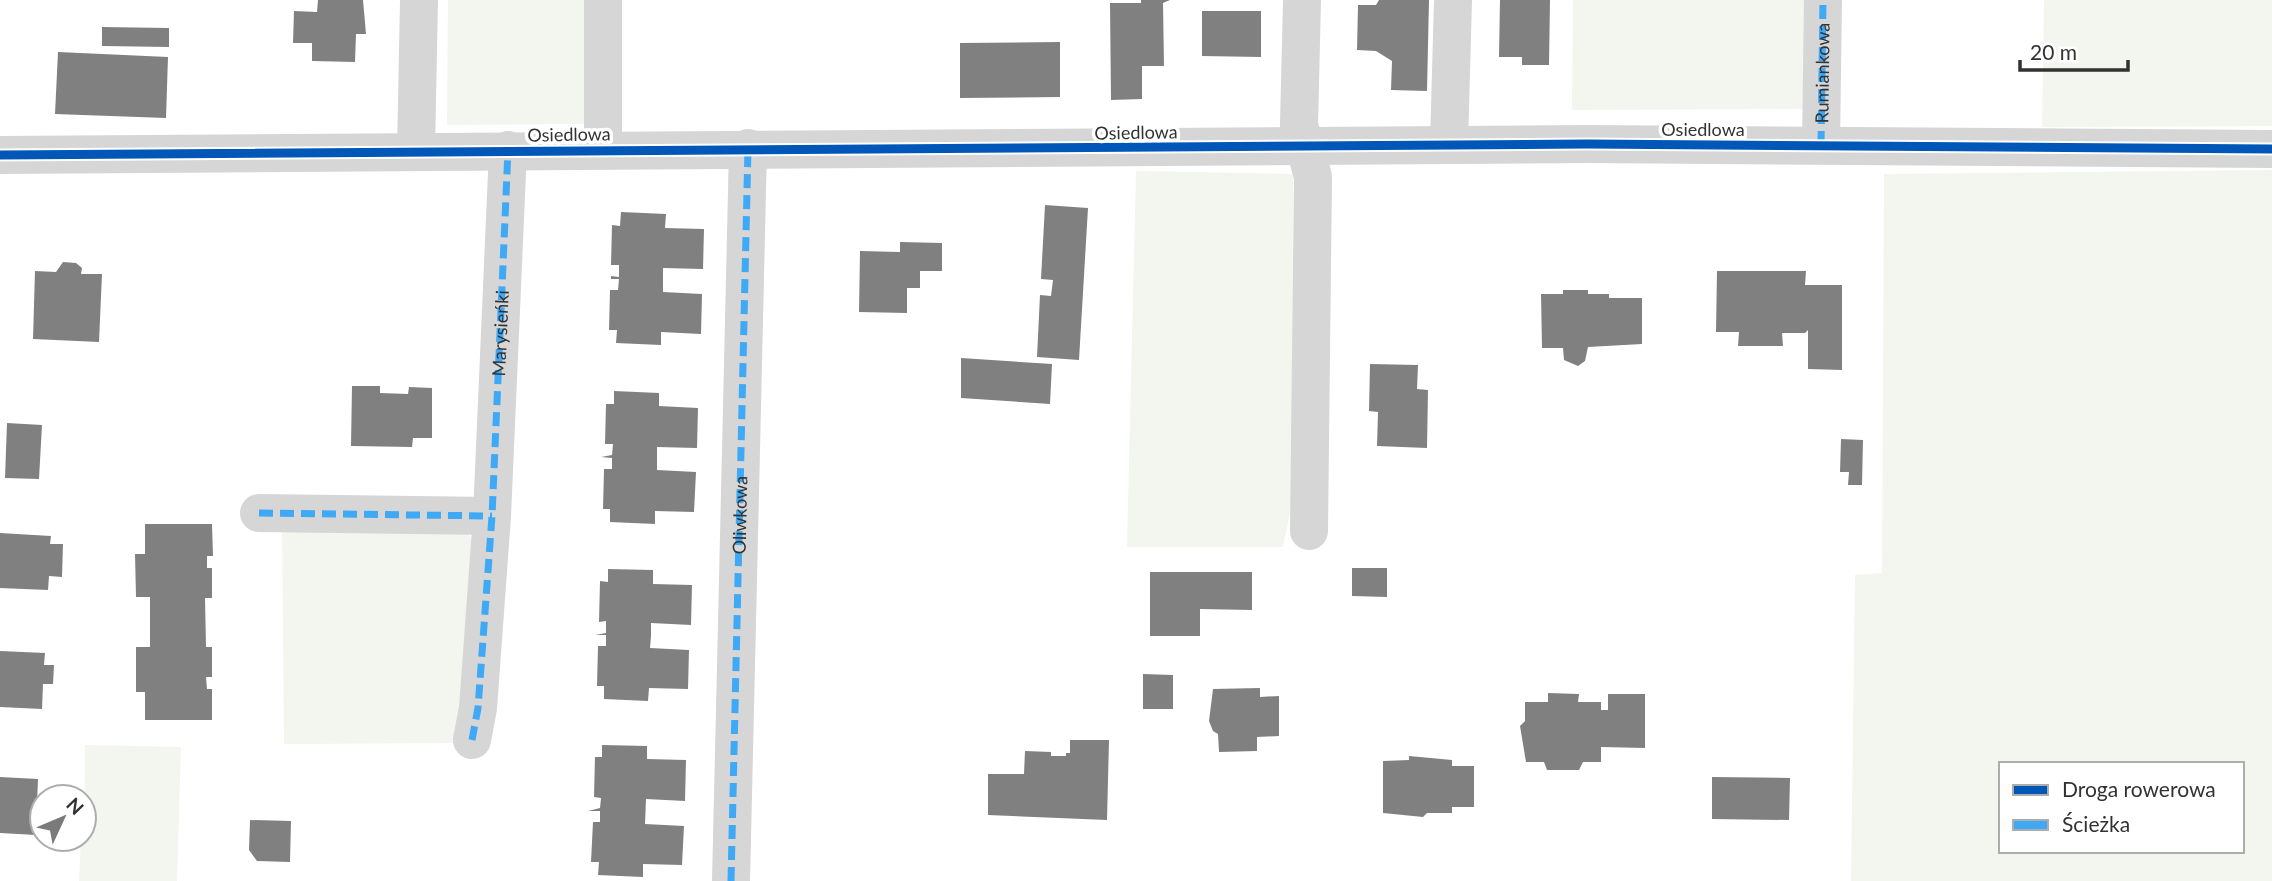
<svg xmlns="http://www.w3.org/2000/svg" width="2272" height="881" font-family="Lato,sans-serif">
  <style>
    .green { fill: #f2f6ee; fill-rule: evenodd }
    .building { fill: #808080 }
    .lines { fill: none; stroke-linecap: round; stroke-linejoin: round }
    .minor { stroke: #d6d6d6; stroke-width: 38 }
    .quiet { stroke: #3fa9f5; stroke-width: 7; stroke-dasharray: 14 7; stroke-linecap: butt }
    .cycleway-casing { stroke: #fff; stroke-width: 13 }
    .cycleway { stroke: #0057b8; stroke-width: 9 }
    .labels { text-anchor: middle; dominant-baseline: central; stroke-width: 7; stroke-linejoin: round; paint-order: stroke }
    .street-label { font-size: 18px; fill: #323232; stroke: #fff }
  </style>
  <rect width="100%" height="100%" fill="#fff"/>
  <path class="green" d="M448 0H589V124L447 125Z
    M1573 0H1811L1809 109 1572 110Z
    M2044 0H2272V126L2042 127Z
    M2272 170V881H1851L1855 575 1882 573 1884 174ZM2001 764H2242V851H2001Z
    M1136 171 1293 174 1292 503 1283 547H1127Z
    M282 528 463 530 473 539 458 743 284 744Z
    M85 745 181 747 177 881H79L81 839H84Z"/>
  <path class="building" d="M318 0H363L366 34H356L355 62 312 61V43H293L294 11 317 12Z
    M1141 0H1170L1163 3 1164 66H1142V99L1111 100 1110 3H1141Z
    M1379 0H1429L1427 91 1391 90 1392 61 1376 51 1357 50 1358 5H1376Z
    M1500 0H1550L1549 65H1522V57H1499Z
    M1202 11H1261V57L1202 56Z
    M102 27 169 28V47L102 46Z
    M1060 42V97L960 98V43Z
    M58 52 168 57 166 118 55 114Z
    M1045 205 1088 208 1079 360 1037 357 1040 295 1051 296 1053 280 1041 279Z
    M621 212 666 214 665 228 704 229 703 269 663 268V292L702 294 701 334 661 332V345L616 343 617 330H609L610 290H618L619 279H611V276L619 277V265H611L612 225 620 226Z
    M900 242 942 243V271H920V288H907V313L859 312 860 251 900 252Z
    M63 262 76 263 82 268 81 274H102L99 342 33 339 35 271 56 272Z
    M1717 271H1806L1805 285H1842V370L1808 369V330L1805 333H1782L1783 346H1738L1739 332H1716Z
    M1563 290H1588V294H1609V298H1642V344L1588 347 1585 361 1578 366 1564 360 1563 348H1542L1541 294H1563Z
    M961 358 1052 364 1050 404 961 398Z
    M1370 364 1418 365 1417 389 1428 390 1427 448 1377 446 1378 412 1369 411Z
    M352 386H380V393L408 394 409 387 432 388V438H413L412 447 351 446Z
    M614 391 659 393V406L698 408 697 448 657 447V470L696 472 694 512 655 511V524L610 522V509H603L604 469H612V458L601 457 612 455 613 444H605L606 404H614Z
    M7 423 42 425 39 479 5 478Z
    M1841 439 1863 440 1862 485H1848L1849 472H1840Z
    M145 524H212L213 556H207V568H212V598H205L206 647H212V677H206L207 689H212V720H145V692H136V647H150V597H136L135 554H145Z
    M0 533 51 536 50 544H63L62 577 49 576 48 590 0 588Z
    M1352 568H1387V597L1352 596Z
    M608 569 653 570V584L692 585 691 625 651 623V636L650 648 689 650 688 689 649 688 648 701 604 699V686H597L598 646H606V635H595L606 633V621L599 622 600 581 608 582Z
    M1150 572H1252V610L1200 609V636H1150Z
    M0 651 45 653 44 665H54L53 684H43L42 709 0 707Z
    M1143 674 1173 675V709H1143Z
    M1260 688V697L1279 696V736L1257 737V751L1219 752 1218 734 1213 731 1209 721 1213 689Z
    M1548 693 1579 694 1578 702H1601V710H1608V694H1645V748L1601 747V762H1583L1579 770H1547L1544 762H1526L1520 726 1525 721V702H1548Z
    M1070 740H1109L1107 820 988 815V774H1024L1025 751 1051 752V756H1066V753H1070Z
    M602 745 647 746V759L686 760 685 801 646 799 645 824 684 826 682 865 643 864V877L598 875 599 862H591L593 822H600V811H588L600 808 601 798 594 797 595 757H602Z
    M1409 756 1452 760V766H1474V807H1452V813H1427L1423 817 1383 813V761L1409 760Z
    M0 777 38 779 37 804H42V823L36 822V835L0 833Z
    M1712 777 1790 778 1789 820 1712 819Z
    M250 820 291 821 290 862 257 861 249 850Z"/>
  <g class="lines">
    <g class="minor">
      <path d="M1302 0 1299 125 1313 177 1309 531"/>
      <path d="M1449 145 1453 0"/>
      <path id="s1" d="M1821 145 1823 0"/>
      <path d="M603 149V0"/>
      <path d="M416 151 419 0"/>
      <path d="M0 155 1587 144 2272 149"/>
      <path d="M259 513 492 516"/>
      <path id="s2" d="M472 740 478 708 492 516 508 150"/>
      <path id="s3" d="M731 881 748 148"/>
    </g>
    <path class="quiet" d="M1821 145 1823 0
      M259 513 492 516
      M472 740 478 708 492 516 508 150
      M731 881 748 148"/>
    <defs>
      <path id="cycleway" d="M0 155 1587 144 2272 149"/>
    </defs>
    <use href="#cycleway" class="cycleway-casing"/>
    <use href="#cycleway" class="cycleway"/>
  </g>
  <g class="labels">
    <g class="street-label">
      <text stroke="none"><textPath href="#s1" startOffset="72">Rumiankowa</textPath></text>
      <text x="1703" y="129">Osiedlowa</text>
      <text transform="translate(1136 132) rotate(-1)">Osiedlowa</text>
      <text transform="translate(569 134) rotate(-1)">Osiedlowa</text>
      <text stroke="none"><textPath href="#s2" startOffset="408">Marysieńki</textPath></text>
      <text stroke="none"><textPath href="#s3" startOffset="366">Oliwkowa</textPath></text>
    </g>
  </g>
  <rect x="1999" y="762" width="245" height="91" fill="#ffffff" stroke="#adadad" stroke-width="2"/>
  <rect x="2013" y="785" width="35" height="10" fill="#0057b8" stroke="#adadad" stroke-width="2"/>
  <text x="2062" y="797" font-size="21" fill="#323232">Droga rowerowa</text>
  <rect x="2013" y="820" width="35" height="10" fill="#3fa9f5" stroke="#adadad" stroke-width="2"/>
  <text x="2062" y="832" font-size="21" fill="#323232">Ścieżka</text>
  <g transform="translate(63 818) rotate(46)"><circle r="33" fill="#ffffff" stroke="#adadad" stroke-width="2"/>
  <path d="M0-5L12 26L0 18L-12 26Z" fill="#7a7a7a"/>
  <text y="-10" font-size="19" font-weight="bold" text-anchor="middle" fill="#323232">N</text>
  </g>
  <path d="M2020 60v10h108v-10" fill="none" stroke="#323232" stroke-width="3.5"/>
  <text x="2030" y="60" font-size="21" fill="#323232" stroke="#ffffff" stroke-width="5" paint-order="stroke">20 m</text>
</svg>
